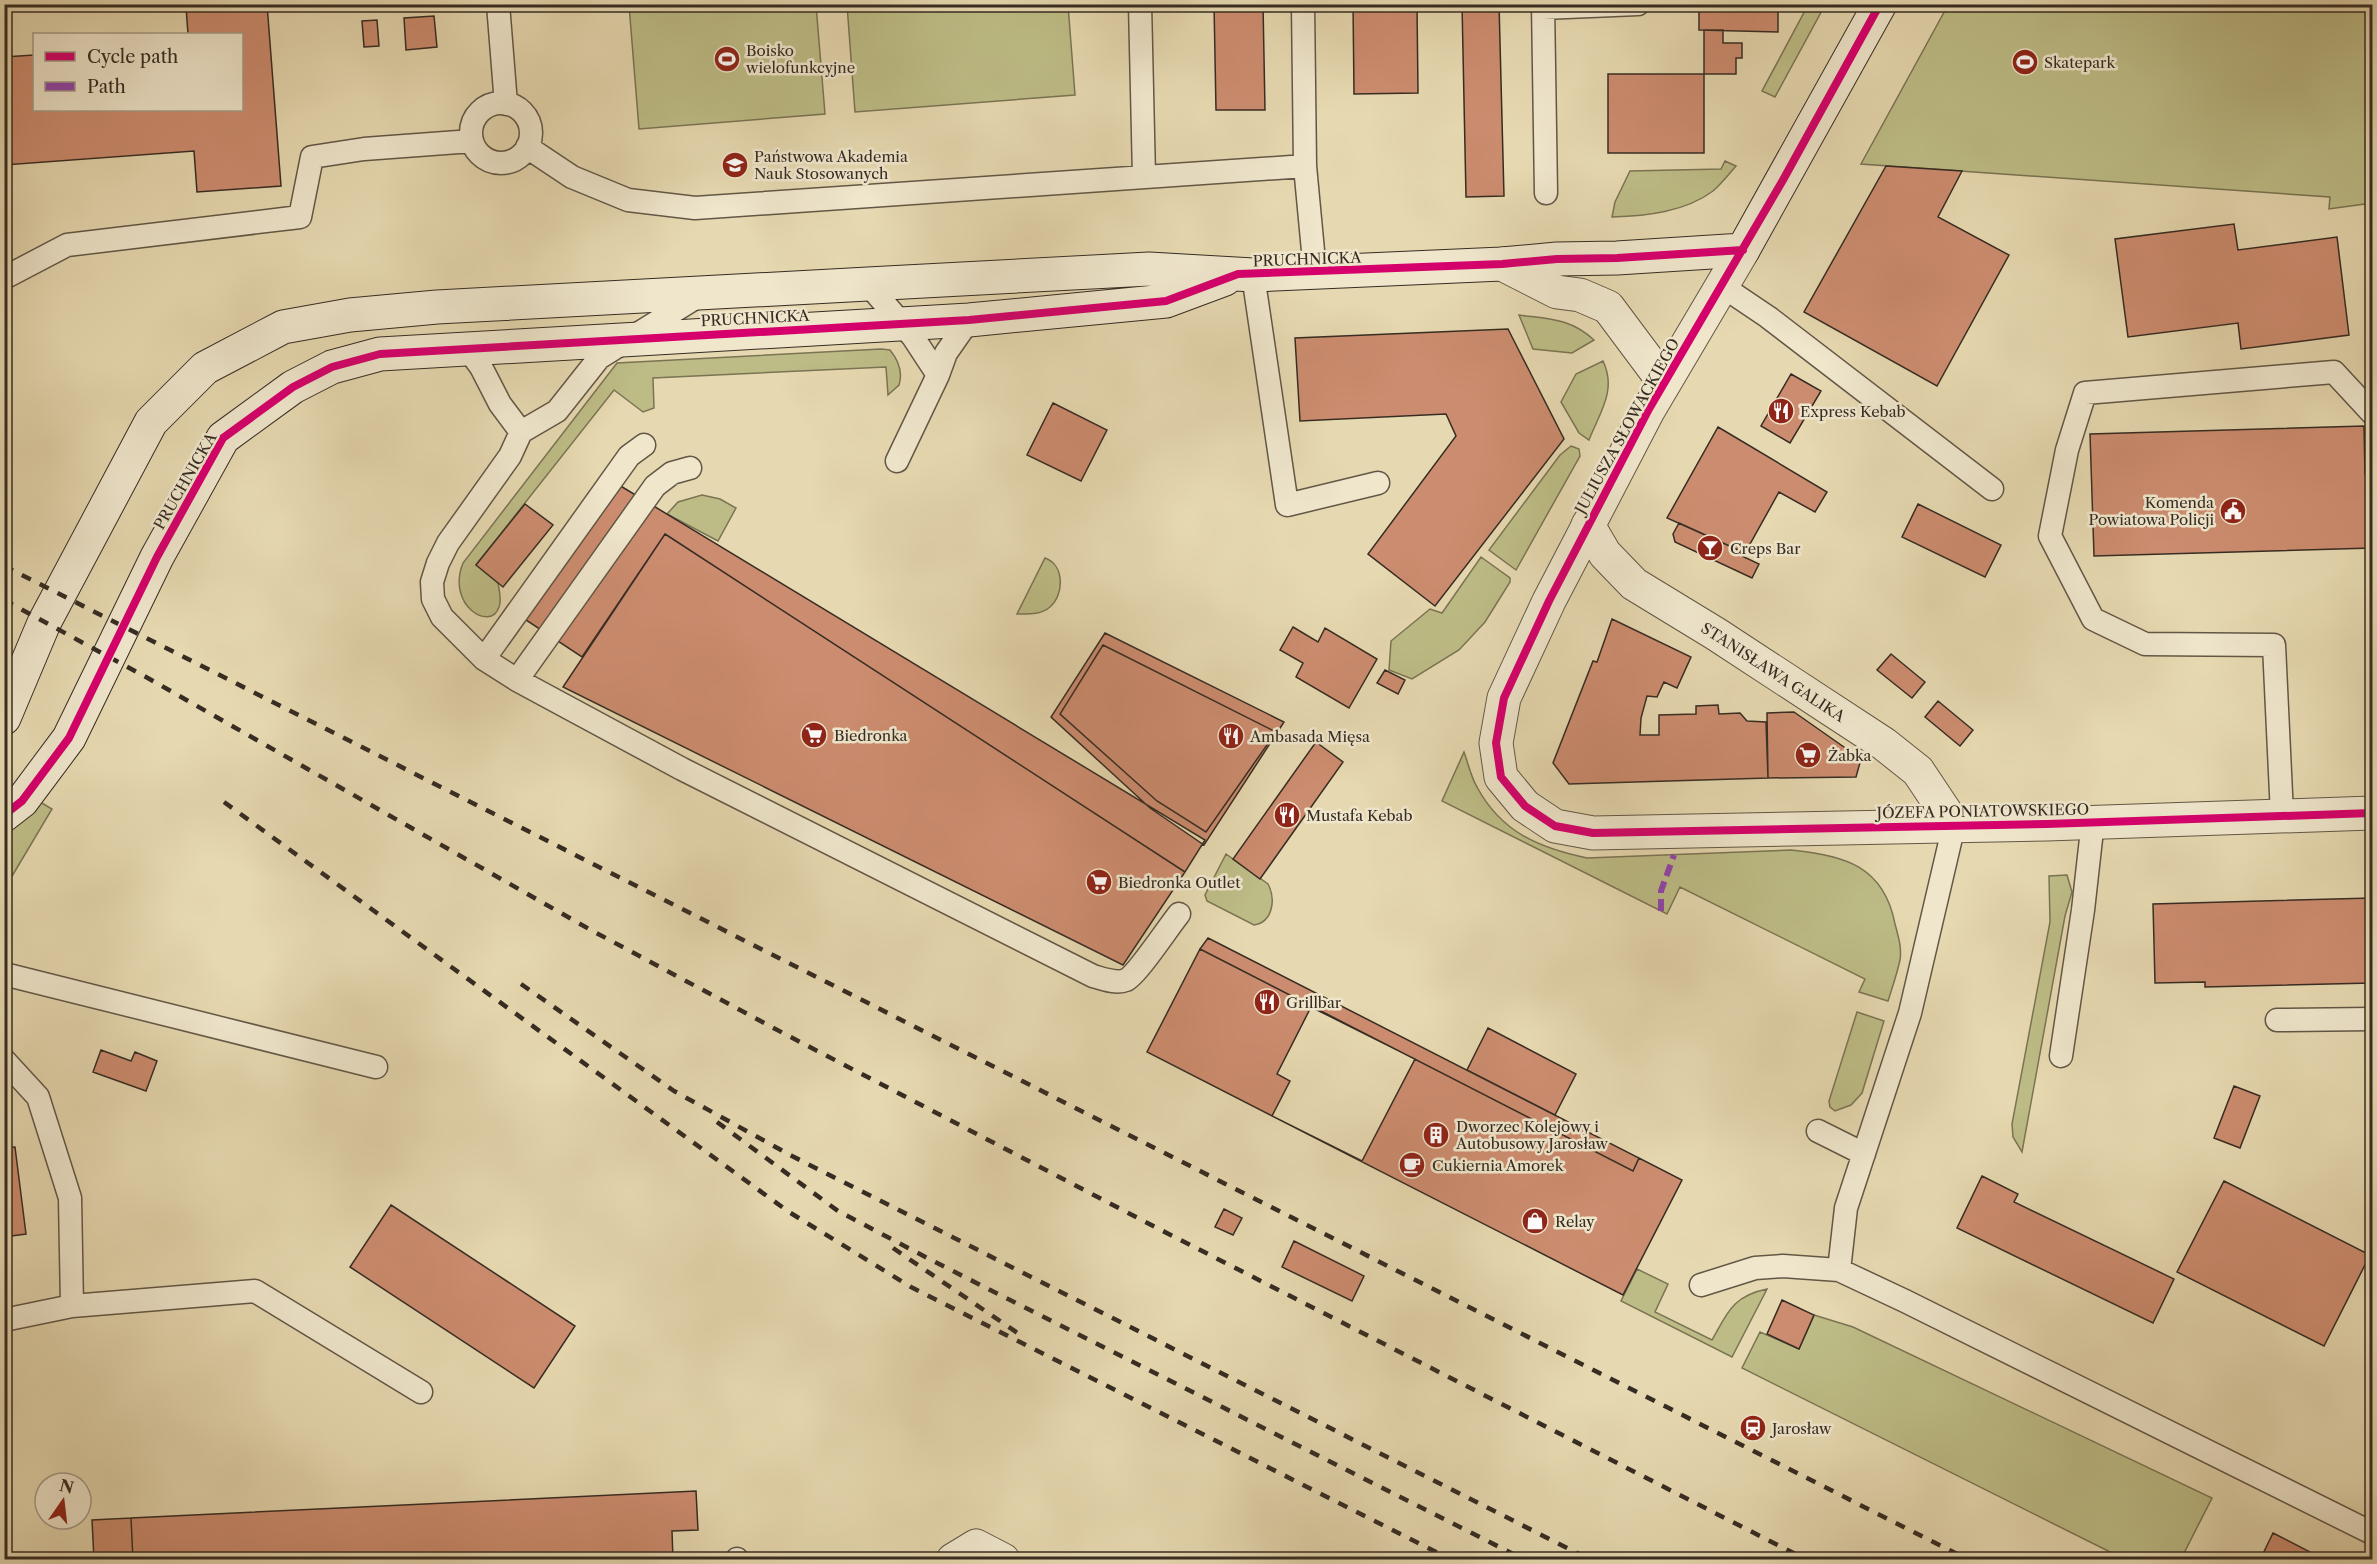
<svg xmlns="http://www.w3.org/2000/svg" width="2377" height="1564" font-family="'Libre Caslon Text',serif">
  <style>
    .green { fill: #bdbc86; stroke: #7a7454; stroke-width: 1.5 }
    .building { fill: #cc8c6f; stroke: #362c23; stroke-width: 1.5; fill-rule: evenodd }
    .lines { fill: none; stroke-linecap: round; stroke-linejoin: round }
    .lane-casing { stroke: #625746; stroke-width: 25 }
    .street-casing { stroke: #625746; stroke-width: 35 }
    .secondary-casing { stroke: #362c23; stroke-width: 35 }
    .lane { stroke: #efe6cc; stroke-width: 22 }
    .street { stroke: #efe6cc; stroke-width: 33 }
    .secondary { stroke: #efe6cc; stroke-width: 33 }
    .rail { stroke: #362c23; stroke-width: 4.5; stroke-dasharray: 10 10; stroke-linecap: butt }
    .quiet { stroke: #8e44ad; stroke-width: 6; stroke-dasharray: 12 6; stroke-linecap: butt }
    .cycleway-casing { stroke: #efe6cc; stroke-width: 11 }
    .cycleway { stroke: #d6006c; stroke-width: 8 }
    .labels { text-anchor: middle; dominant-baseline: central; stroke-width: 5; stroke-linejoin: round; paint-order: stroke }
    .poi-label { font-size: 15px; fill: #362c23; stroke: #efe6cc; text-anchor: start }
    .street-label { font-size: 15px; fill: #362c23; stroke: #efe6cc }
  </style>
  <rect width="100%" height="100%" fill="#e6d8b0"/>
  <filter id="stains"><feTurbulence type="fractalNoise" baseFrequency=".00333" numOctaves="4"/><feColorMatrix values="0 0 0 0 .2 0 0 0 0 .09 0 0 0 0 .02 0 0 0 .5 -.17"/></filter>
  <radialGradient id="worn" r=".72"><stop offset=".6" stop-color="#630" stop-opacity="0"/><stop offset="1" stop-color="#630" stop-opacity=".3"/></radialGradient>
  <path class="green" d="M629 5H816L825 114 639 129Z
    M847 5H1068L1075 95 855 112Z
    M1808 5H1825L1775 97 1762 91Z
    M1948 5H2372V203L2329 209 2330 197 1861 164Z
    M1725 161 1736 166C1729 174 1721 184 1713 191 1685 212 1646 216 1612 217L1615 202 1630 171 1721 169Z
    M1519 315C1549 319 1570 318 1594 340L1572 353 1533 349Z
    M881 349 890 350C899 361 903 372 899 385L888 395 886 367 653 378 654 408 643 412 614 390 476 565 498 583C499 590 502 600 499 607 491 632 446 606 463 563L617 363Z
    M1603 361C1617 390 1600 412 1589 440L1579 433 1561 402 1576 374Z
    M1571 446 1579 449 1580 456 1516 570 1489 550 1560 455Z
    M702 495 720 499 736 508 718 541 667 514 678 502Z
    M1481 557 1510 578V582L1485 622 1459 650 1412 679 1389 670 1391 641 1430 609 1442 613Z
    M1045 558C1065 565 1064 595 1050 607 1041 615 1028 614 1017 614Z
    M1464 752C1468 763 1471 777 1477 787 1501 832 1539 848 1587 858L1791 850C1844 855 1884 866 1895 924 1898 935 1902 948 1900 960 1897 974 1892 988 1888 1001L1859 992 1865 979 1680 887 1667 914 1442 801Z
    M35 799 52 809 5 888V838Z
    M1226 854 1268 884C1276 899 1273 922 1254 925L1207 901 1205 895 1207 891Z
    M2067 875 2072 892 2065 916 2022 1152 2013 1137 2012 1124 2050 922 2049 876Z
    M1857 1012 1884 1021 1862 1093 1851 1105 1835 1111 1830 1107 1829 1101Z
    M1637 1269 1668 1284 1655 1312 1712 1340C1727 1314 1732 1296 1767 1289L1732 1357 1621 1301Z
    M1814 1315 1853 1327 2212 1498 2181 1559H2124L1742 1368 1760 1332 1799 1349Z"/>
  <path class="building" d="M216 4H267L281 186 197 192 194 151 4 165V57L34 55V110H242V34H188L186 7Z
    M1214 4H1263L1265 110H1216Z
    M1353 4H1417L1418 93 1354 94Z
    M1462 4H1499L1504 196 1466 197Z
    M1699 4H1778V32L1699 30Z
    M434 16 437 47 406 50 404 18Z
    M377 20 379 46 364 47 362 21Z
    M1704 30H1723V43H1742V58H1736V74H1704Z
    M1608 74H1704V153H1608Z
    M1886 166 1962 171 1938 217 2009 255 1937 386 1804 312Z
    M2234 224 2238 250 2337 237 2349 335 2241 349 2238 323 2128 337 2115 239Z
    M1508 329 1564 439 1435 606 1368 554 1456 436 1446 414 1300 421 1295 338Z
    M1791 374 1821 391 1790 443 1761 426Z
    M1053 403 1107 430 1081 481 1027 455Z
    M2364 426 2365 474H2372V548L2094 556 2090 434Z
    M1718 427 1827 492 1815 512 1779 492 1745 553 1667 518Z
    M614 482 1205 840 1185 872 665 534 582 657 523 618Z
    M525 504 553 525 503 587 476 565Z
    M1918 504 2001 545 1985 577 1902 537Z
    M1679 523 1745 553 1742 556 1759 564 1752 578 1675 542 1673 534Z
    M665 534 1185 872 1123 965 563 687Z
    M1612 619 1691 657 1677 688 1664 682 1657 697 1647 696 1641 718 1640 735H1659V715L1696 714V706L1718 705 1719 714 1740 713 1747 721 1766 722 1768 778 1569 784 1553 763 1593 661 1597 662Z
    M1293 627 1318 642 1325 628 1377 659 1349 708 1296 677 1303 663 1280 650Z
    M1105 633 1284 722 1204 845 1150 808 1051 717ZM1103 645 1276 732 1206 832 1157 801 1060 714Z
    M1103 645 1276 732 1206 832 1157 801 1060 714Z
    M1891 654 1925 682 1912 698 1877 670Z
    M1385 670 1405 680 1398 694 1377 683Z
    M1938 701 1973 730 1960 746 1925 717Z
    M1794 712 1861 759 1856 777 1768 778 1767 713Z
    M1316 742 1343 762 1260 879 1233 859Z
    M2372 898V983L2205 987V982L2155 983 2153 904Z
    M1208 938 1639 1158 1633 1171 1200 949Z
    M1200 949 1633 1171 1639 1158 1682 1180 1623 1295 1147 1052Z
    M1311 1007 1415 1059 1362 1161 1272 1116 1290 1081 1277 1074Z
    M1488 1028 1576 1074 1555 1115 1467 1070Z
    M101 1050 131 1061 135 1052 157 1061 146 1091 93 1072Z
    M2234 1086 2260 1096 2240 1148 2214 1138Z
    M15 1147 26 1234 4 1237V1148Z
    M1982 1176 2018 1194 2014 1202 2174 1279 2153 1323 1957 1228Z
    M2224 1181 2370 1255 2324 1346 2177 1272Z
    M391 1205 575 1326 534 1388 350 1267Z
    M1224 1209 1242 1218 1233 1235 1215 1227Z
    M1294 1241 1364 1276 1352 1301 1282 1267Z
    M1782 1300 1814 1315 1799 1349 1767 1334Z
    M696 1491 698 1530 672 1531 673 1560H133L131 1518Z
    M131 1518 133 1560H94L92 1520Z
    M2273 1533 2312 1553 2308 1560H2260Z"/>
  <g class="lines">
    <defs>
      <path id="lane" d="M498 4 506 104
        M1140 4 1144 177
        M1303 4 1305 166
        M1543 4 1546 193
        M1543 8 1638 4
        M471 133a30 30 0 1 1 60 0a30 30 0 1 1-60 0Z
        M527 147 572 177 628 200 695 208 1305 166 1315 272
        M1253 275 1287 505 1378 483
        M4 278 67 245 300 217 312 157 364 149 472 141
        M868 284 913 337 938 375
        M1722 286 1768 317 1992 489
        M467 348 481 367 500 404 521 432
        M644 445 629 456 484 659 442 617 433 599 432 582 438 563 448 543 510 456 521 432 557 411 599 358 700 295
        M897 461 938 375 946 353 969 320
        M484 659 517 680 682 769 1093 976C1103 979 1116 984 1126 980 1137 975 1169 926 1179 914
        M517 680 655 486 672 473 690 468
        M2282 815 2274 645 2145 644 2093 619 2050 536 2067 450 2085 393 2334 372 2372 413
        M1954 825 1910 1013 1846 1208 1839 1270 1905 1301 2372 1533
        M4 974 376 1067
        M2277 1020 2372 1019
        M2061 1056 2083 910 2093 821
        M4 1060 38 1097 70 1198 72 1306 4 1320
        M1818 1131 1864 1154
        M1701 1285 1755 1268 1783 1266 1839 1270
        M72 1306 255 1291 421 1392
        M737 1559V1560"/>
      <g id="street">
        <path d="M1743 250 1649 409 1549 601 1504 698 1496 743 1501 777 1525 806 1555 826 1593 833 2047 824 2372 813"/>
        <path d="M1502 264 1557 292 1580 295 1608 307 1664 382"/>
        <path id="s1" d="M1588 525 1605 554 1634 584 1716 634 1884 744 1918 771 1954 825"/>
        <path d="M953 1560 976 1546 1003 1560"/>
      </g>
      <path id="secondary" d="M4 718 44 623 151 422 205 368 283 327 350 315 437 307 868 284 1149 269 1253 275 1502 264 1557 259 1617 258 1743 250 1880 4
        M4 815 22 801 69 738 157 557 223 438 293 387 332 367 380 354 969 320 1166 301 1225 279"/>
    </defs>
    <use href="#lane" class="lane-casing"/>
    <use href="#street" class="street-casing"/>
    <use href="#secondary" class="secondary-casing"/>
    <use href="#lane" class="lane"/>
    <use href="#street" class="street"/>
    <use href="#secondary" class="secondary"/>
    <path class="rail" d="M4 566 1969 1560
      M4 600 146 677 589 929 783 1033 1159 1229 1807 1560
      M224 802 789 1212 911 1287 1452 1560
      M521 984 674 1091 792 1156 1591 1560
      M717 1122 838 1211 935 1262 1525 1560
      M893 1248 1022 1336"/>
    <path class="quiet" d="M1661 911V891L1674 855"/>
    <defs>
      <path id="cycleway" d="M1880 4 1783 180 1649 409 1549 601 1504 698 1496 743 1501 777 1525 806 1555 826 1593 833 2047 824 2372 813
        M4 815 22 801 69 738 157 557 223 438 293 387 332 367 380 354 969 320 1166 301 1238 274 1502 264 1557 259 1617 258 1743 250"/>
    </defs>
    <use href="#cycleway" class="cycleway-casing"/>
    <use href="#cycleway" class="cycleway"/>
  </g>
  <defs>
    <symbol id="stadium-disc" viewBox="-11 -11 22 22"><circle r="9.5" fill="#8f2418" stroke="#efe6cc"/><path d="M0-5a6.5 5 0 1 0 0 10a6.5 5 0 1 0 0-10ZM-3.5-1.8h7v3.6h-7Z" fill="#fff"/></symbol>
    <symbol id="university-disc" viewBox="-11 -11 22 22"><circle r="9.5" fill="#8f2418" stroke="#efe6cc"/><path d="M0-5L7-2L0 1L-7-2ZM-4 1L0 2.5L4 1V4Q0 6-4 4Z" fill="#fff"/></symbol>
    <symbol id="restaurant-disc" viewBox="-11 -11 22 22"><circle r="9.5" fill="#8f2418" stroke="#efe6cc"/><path d="M-5-6h1v4h1v-4h1v4h1v-4h1v5L-1.5 .5V6h-2V.5L-5-1ZM5-6V6H3V1.5H1.5Q1.5-4 5-6Z" fill="#fff"/></symbol>
    <symbol id="civic-disc" viewBox="-11 -11 22 22"><circle r="9.5" fill="#8f2418" stroke="#efe6cc"/><path d="M-.6-6.5H3V-4.5H.6V-3L4-1V1h2V6H-6V1h2V-1L-.6-3ZM-1.2 2.5V6h2.4V2.5Z" fill="#fff"/></symbol>
    <symbol id="bar-disc" viewBox="-11 -11 22 22"><circle r="9.5" fill="#8f2418" stroke="#efe6cc"/><path d="M-6-5H6L.8 .8V4.5H3.5V6h-7V4.5H-.8V.8Z" fill="#fff"/></symbol>
    <symbol id="supermarket-disc" viewBox="-11 -11 22 22"><circle r="9.5" fill="#8f2418" stroke="#efe6cc"/><path d="M-6-5.5h2.5l.6 2H6L4.5 2H-2.5L-4.4-4H-6ZM-1.5 3.2a1.3 1.3 0 1 0 .1 0ZM3 3.2a1.3 1.3 0 1 0 .1 0Z" fill="#fff"/></symbol>
    <symbol id="building-disc" viewBox="-11 -11 22 22"><circle r="9.5" fill="#8f2418" stroke="#efe6cc"/><path d="M-4-6H4V6H1V3H-1V6H-4ZM-2.5-4.3h1.7v1.8h-1.7ZM.8-4.3h1.7v1.8H.8ZM-2.5-1h1.7V.8h-1.7ZM.8-1h1.7V.8H.8Z" fill="#fff"/></symbol>
    <symbol id="cafe-disc" viewBox="-11 -11 22 22"><circle r="9.5" fill="#8f2418" stroke="#efe6cc"/><path d="M-5.5-4.5H6V0H3Q3 3.5 0 3.5H-2.5Q-5.5 3.5-5.5 0ZM3-3.2v2h1.7v-2ZM-6 4.5H4V6H-6Z" fill="#fff"/></symbol>
    <symbol id="shop-disc" viewBox="-11 -11 22 22"><circle r="9.5" fill="#8f2418" stroke="#efe6cc"/><path d="M-5-2.5h2.3a2.7 3.5 0 0 1 5.4 0H5L5.5 6h-11ZM-1.5-2.5h3a1.5 2.3 0 0 0-3 0Z" fill="#fff"/></symbol>
    <symbol id="station-disc" viewBox="-11 -11 22 22"><circle r="9.5" fill="#8f2418" stroke="#efe6cc"/><path d="M-3-6H3Q5-6 5-4V2Q5 4 3 4L4.5 6H3L1.5 4h-3L-3 6H-4.5L-3 4Q-5 4-5 2V-4Q-5-6-3-6ZM-3.5-4v3h7v-3ZM-3.5 1v1.5H-2V1ZM2 1v1.5H3.5V1Z" fill="#fff"/></symbol>
  </defs>
  <g fill-rule="evenodd">
    <use href="#stadium-disc" x="712" y="44" width="30" height="30"/>
    <use href="#stadium-disc" x="2010" y="47" width="30" height="30"/>
    <use href="#university-disc" x="720" y="150" width="30" height="30"/>
    <use href="#restaurant-disc" x="1766" y="396" width="30" height="30"/>
    <use href="#civic-disc" x="2218" y="496" width="30" height="30"/>
    <use href="#bar-disc" x="1695" y="533" width="30" height="30"/>
    <use href="#supermarket-disc" x="799" y="720" width="30" height="30"/>
    <use href="#restaurant-disc" x="1216" y="721" width="30" height="30"/>
    <use href="#supermarket-disc" x="1793" y="740" width="30" height="30"/>
    <use href="#restaurant-disc" x="1272" y="800" width="30" height="30"/>
    <use href="#supermarket-disc" x="1084" y="867" width="30" height="30"/>
    <use href="#restaurant-disc" x="1252" y="987" width="30" height="30"/>
    <use href="#building-disc" x="1421" y="1120" width="30" height="30"/>
    <use href="#cafe-disc" x="1397" y="1150" width="30" height="30"/>
    <use href="#shop-disc" x="1520" y="1206" width="30" height="30"/>
    <use href="#station-disc" x="1738" y="1413" width="30" height="30"/>
  </g>
  <g class="labels">
    <g class="poi-label">
      <text x="746" y="50">Boisko<tspan x="746" dy="17">wielofunkcyjne</tspan></text>
      <text x="2044" y="62">Skatepark</text>
      <text x="754" y="156">Państwowa Akademia<tspan x="754" dy="17">Nauk Stosowanych</tspan></text>
      <text x="1800" y="411">Express Kebab</text>
      <text x="2214" y="502" text-anchor="end">Komenda<tspan x="2214" dy="17">Powiatowa Policji</tspan></text>
      <text x="1730" y="548">Creps Bar</text>
      <text x="834" y="735">Biedronka</text>
      <text x="1250" y="736">Ambasada Mięsa</text>
      <text x="1828" y="755">Żabka</text>
      <text x="1306" y="815">Mustafa Kebab</text>
      <text x="1118" y="882">Biedronka Outlet</text>
      <text x="1286" y="1002">Grillbar</text>
      <text x="1456" y="1126">Dworzec Kolejowy i<tspan x="1456" dy="17">Autobusowy Jarosław</tspan></text>
      <text x="1432" y="1165">Cukiernia Amorek</text>
      <text x="1555" y="1221">Relay</text>
      <text x="1772" y="1428">Jarosław</text>
    </g>
    <g class="street-label">
      <text transform="translate(1307 259) rotate(-2)">PRUCHNICKA</text>
      <text transform="translate(755 318) rotate(-3)">PRUCHNICKA</text>
      <text transform="translate(1627 426) rotate(-61)">JULIUSZA SŁOWACKIEGO</text>
      <text transform="translate(185 481) rotate(-60)">PRUCHNICKA</text>
      <text stroke="none"><textPath href="#s1" startOffset="240">STANISŁAWA GALIKA</textPath></text>
      <text transform="translate(1983 811) rotate(-1)">JÓZEFA PONIATOWSKIEGO</text>
    </g>
  </g>
  <rect width="2377" height="1564" fill="none" stroke="#e6d8b0" stroke-width="24"/>
  <rect x="6" y="6" width="2365" height="1552" fill="none" stroke="#362c23" stroke-width="3"/>
  <rect x="12" y="12" width="2353" height="1540" fill="none" stroke="#362c23" stroke-width="1.5"/>
  <rect x="33" y="33" width="210" height="78" fill="#efe6cc" stroke="#a59c88" stroke-width="1.5"/>
  <rect x="45" y="52" width="30" height="9" fill="#d6006c" stroke="#a59c88" stroke-width="1.5"/>
  <text x="87" y="63" font-size="18" fill="#362c23">Cycle path</text>
  <rect x="45" y="82" width="30" height="9" fill="#8e44ad" stroke="#a59c88" stroke-width="1.5"/>
  <text x="87" y="93" font-size="18" fill="#362c23">Path</text>
  <g transform="translate(63 1501) rotate(14)"><circle r="28" fill="#efe6cc" stroke="#a59c88" stroke-width="1.5"/>
  <path d="M0-4.5L10 22L0 15L-10 22Z" fill="#8f2418"/>
  <text y="-9" font-size="16" font-weight="bold" text-anchor="middle" fill="#362c23">N</text>
  </g>
  <rect width="100%" height="100%" filter="url(#stains)"/>
  <rect width="100%" height="100%" fill="url(#worn)"/>
</svg>
